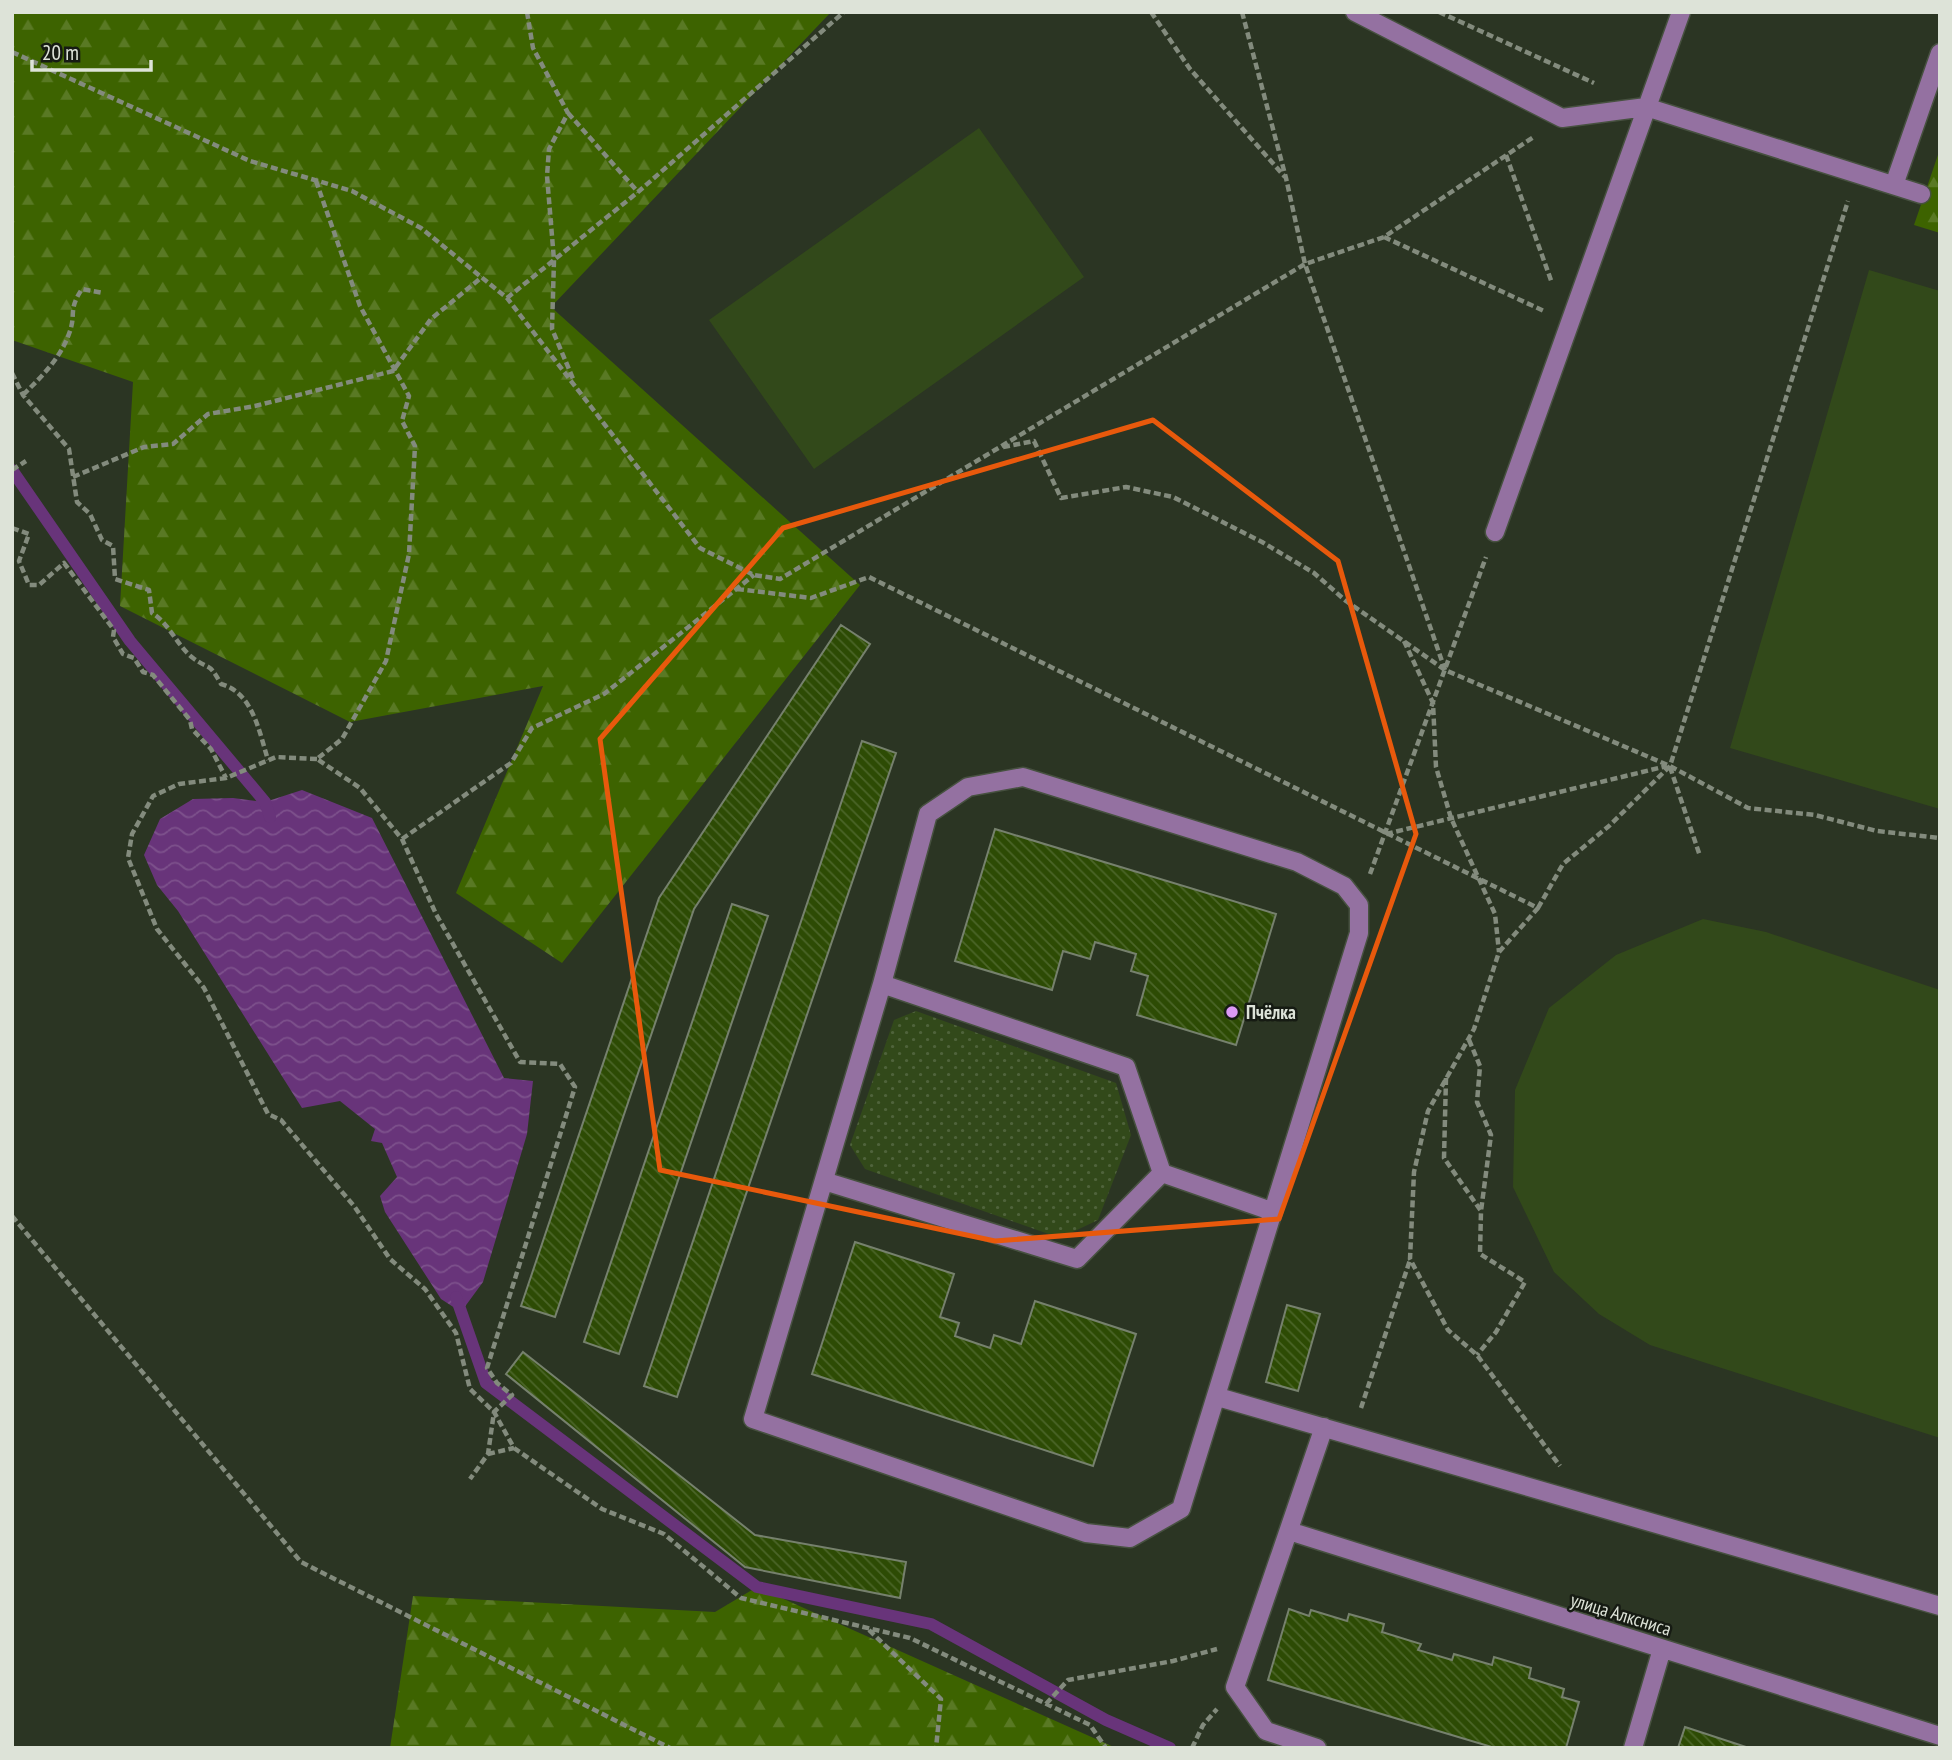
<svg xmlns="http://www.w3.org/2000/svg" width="1952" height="1760" font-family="'PT Sans Narrow',sans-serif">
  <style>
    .grass { fill: url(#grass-dots) }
    .forest { fill: url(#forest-firs) }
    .pitch { fill: #32491a }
    .water { fill: url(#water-waves) }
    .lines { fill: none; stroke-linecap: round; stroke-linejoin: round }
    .stream { stroke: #68347a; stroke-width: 12 }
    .building { fill: url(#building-back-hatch); stroke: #76816d; stroke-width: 2 }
    .minor-casing { stroke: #475140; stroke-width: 21 }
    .path { stroke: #838b7d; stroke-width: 4.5; stroke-dasharray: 7 3.5; stroke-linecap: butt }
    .minor { stroke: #9471a1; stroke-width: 18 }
    .marked { fill: none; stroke: #e8590c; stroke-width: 5; stroke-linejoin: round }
    .poi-dot { fill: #db99f5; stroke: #161b13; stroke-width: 2.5 }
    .labels { text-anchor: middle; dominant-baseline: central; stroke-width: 5; stroke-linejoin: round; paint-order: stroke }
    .poi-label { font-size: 19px; font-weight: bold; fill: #dde3d8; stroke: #161b13; text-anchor: start }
    .street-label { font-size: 19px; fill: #dde3d8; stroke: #161b13 }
  </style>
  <defs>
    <pattern id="grass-dots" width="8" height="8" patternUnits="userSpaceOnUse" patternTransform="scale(1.75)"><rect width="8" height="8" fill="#32491a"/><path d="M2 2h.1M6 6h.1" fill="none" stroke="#4f633b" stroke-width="1.8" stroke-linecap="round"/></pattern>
    <pattern id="forest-firs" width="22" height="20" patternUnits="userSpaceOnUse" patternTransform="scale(1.75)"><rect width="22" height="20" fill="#3d6300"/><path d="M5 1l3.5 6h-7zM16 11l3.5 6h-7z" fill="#597924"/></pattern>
    <pattern id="water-waves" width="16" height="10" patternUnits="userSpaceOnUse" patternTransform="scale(1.75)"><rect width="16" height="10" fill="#68347a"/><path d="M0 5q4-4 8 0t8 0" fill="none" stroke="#7d518c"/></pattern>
    <pattern id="building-back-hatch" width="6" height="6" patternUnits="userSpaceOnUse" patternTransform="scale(1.75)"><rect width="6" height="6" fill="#2d4b04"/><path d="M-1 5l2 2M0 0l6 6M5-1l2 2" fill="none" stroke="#4b6528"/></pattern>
  </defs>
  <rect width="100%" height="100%" fill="#2b3523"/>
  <path class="grass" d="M916 1011 1116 1083 1131 1135 1098 1220 1060 1238 865 1169 850 1145 894 1020Z"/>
  <path class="forest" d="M12 12H831L551 307 860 585 562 963 456 893 543 686 350 722 120 606 133 382 12 340Z
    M1940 149V233L1914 225Z
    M757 1587 1116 1748H390L413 1596 715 1612Z"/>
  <path class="pitch" d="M979 128 1084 277 814 469 709 320Z
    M1869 270 1940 291V809L1730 748Z
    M1703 919 1766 932 1940 990V1438L1650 1345 1599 1314 1554 1272 1513 1187 1515 1090 1549 1008 1616 955Z"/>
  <path class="water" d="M302 790 372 818 504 1078 533 1081 527 1134 483 1282 461 1312 441 1299 385 1212 380 1196 397 1177 382 1143 371 1141 375 1129 340 1101 302 1108 178 911 157 885 144 855 160 819 193 799 233 798 265 802Z"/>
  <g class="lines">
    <path class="stream" d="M12 470 130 641 265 802 270 817
      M456 1297 486 1383 757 1587 931 1624 1106 1720 1170 1748"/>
  </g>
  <path class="building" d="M841 625 870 644 694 909 555 1317 521 1306 659 898Z
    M862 741 896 753 677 1397 644 1386Z
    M995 829 1276 914 1236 1045 1137 1015 1148 976 1131 971 1136 954 1095 942 1090 959 1063 951 1052 990 955 961Z
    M732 904 768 916 619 1354 584 1342Z
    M855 1242 954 1274 940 1317 959 1323 955 1336 990 1348 994 1335 1021 1344 1035 1301 1136 1334 1093 1466 812 1374Z
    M1287 1305 1320 1314 1298 1391 1266 1382Z
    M523 1352 755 1535 906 1562 900 1598 745 1567 506 1374Z
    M1289 1609 1309 1616 1311 1610 1347 1621 1349 1614 1384 1624 1382 1632 1421 1644 1418 1650 1452 1660 1454 1654 1492 1665 1494 1657 1531 1668 1529 1678 1564 1689 1562 1697 1579 1702 1566 1748H1495L1268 1680Z
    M1685 1727 1749 1748H1678Z"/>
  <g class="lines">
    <defs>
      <path id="minor" d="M1355 12 1562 118 1646 107 1921 194
        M1894 185 1940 53
        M1495 532 1681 12
        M882 984 928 814 968 787 1023 777 1297 862 1344 886 1359 905V933L1181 1509 1130 1538 1086 1533 753 1419 882 984 1126 1067 1162 1173 1271 1211
        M824 1181 1077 1259 1162 1173
        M1218 1397 1940 1606
        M1289 1531 1940 1736
        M1317 1748 1266 1731 1235 1687 1324 1427
        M1633 1748 1662 1649"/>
    </defs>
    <use href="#minor" class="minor-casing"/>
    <path class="path" d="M527 12 533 48 568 113 549 149 547 176 554 260 552 329 574 381
      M1151 12 1190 69 1285 177
      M1242 12 1286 178 1305 264 1445 670
      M1439 12 1594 83
      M12 52 250 161 352 191 421 228 507 298 700 548 754 575 780 579 1305 264 1384 237 1535 136
      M568 113 638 192
      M1506 155 1552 283
      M316 181 360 306 409 396 402 421 415 446 409 554 386 661 342 739 317 759 360 788 402 839 436 914 520 1062 560 1064 575 1087 487 1368 497 1383 512 1395 494 1412 488 1454 470 1479
      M1384 237 1544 311
      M507 298 638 192 844 12
      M12 373 23 395 69 449 77 502 90 514 102 540 113 546 115 579 149 590 152 613C170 624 177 646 193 658 211 671 208 661 221 684 253 693 259 731 268 760
      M23 395C43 375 61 358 70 331 76 313 68 310 82 289L103 293
      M1003 447 1034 441 1061 498 1126 487 1173 497 1262 542 1314 573 1346 601 1445 670 1670 766 1748 808 1815 815 1877 831 1940 838
      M12 470 26 461
      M73 477 144 447 173 444 208 414 255 406 393 371 431 319 482 277
      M12 528 29 534 19 561 29 585H39L64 563 114 630 113 637 123 654 134 658 143 672 153 675 190 720 192 729 211 749 226 778
      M737 589 811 598 869 577 1538 908 1499 952 1474 1029 1428 1111 1414 1172 1410 1259 1448 1330 1477 1355 1560 1466
      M1404 641 1433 703 1436 767 1451 818 1495 914 1499 952
      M317 759 276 757 226 778 179 784 153 796 132 834 128 858 157 929 204 988 268 1114 281 1120 354 1206 390 1259 425 1289 456 1333 470 1389 494 1412 514 1448 602 1509 664 1534 741 1598 910 1638 1090 1725 1106 1748
      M1670 767 1700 856
      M1386 834 1667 766
      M402 839 511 763 532 728 604 694 754 575
      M1370 874 1486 557
      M1538 908 1563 864 1609 826 1670 766 1848 201
      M1469 1040 1480 1066 1477 1102 1491 1135 1481 1211
      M1446 1078 1444 1158 1481 1211 1480 1254 1525 1282 1496 1332 1477 1355
      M12 1216 301 1562 670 1748
      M1361 1408 1410 1260
      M488 1454 514 1448
      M869 1630 941 1699 936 1748
      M1046 1704 1068 1680 1173 1661 1217 1649
      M1192 1748 1203 1725 1217 1709"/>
    <use href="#minor" class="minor"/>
  </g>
  <path class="marked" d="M1153 420 1338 561 1416 834 1279 1219 995 1241 660 1170 600 739 783 528Z"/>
  <circle class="poi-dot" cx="1232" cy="1012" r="7"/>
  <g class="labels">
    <g class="poi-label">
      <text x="1246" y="1012">Пчёлка</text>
    </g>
    <g class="street-label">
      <text transform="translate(1621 1614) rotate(17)">улица Алксниса</text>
    </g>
  </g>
  <rect width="1952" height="1760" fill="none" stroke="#dde3d8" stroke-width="28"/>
  <path d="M32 60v10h119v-10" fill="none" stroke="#dde3d8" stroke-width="3.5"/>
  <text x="42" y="60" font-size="21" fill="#dde3d8" stroke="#161b13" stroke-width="5" paint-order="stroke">20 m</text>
</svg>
